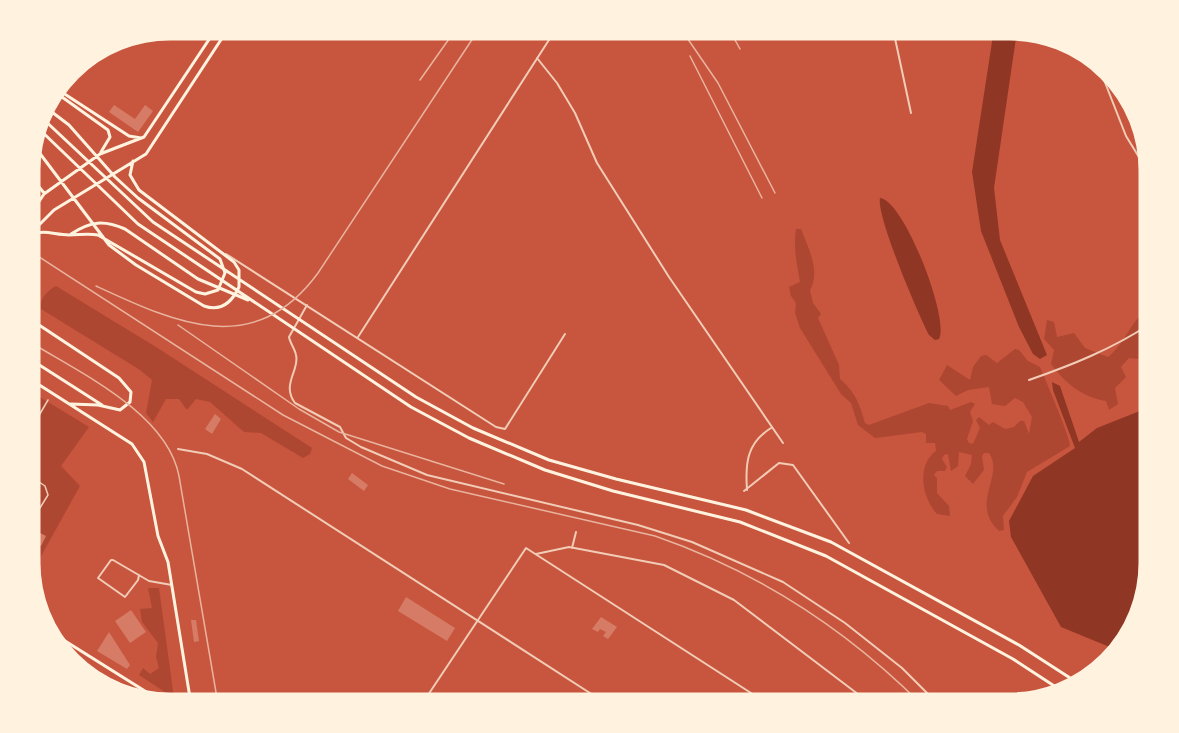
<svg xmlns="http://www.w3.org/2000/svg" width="1179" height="733" font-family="'DejaVu Sans',sans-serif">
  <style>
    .green { fill: #ae4732 }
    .water { fill: #8f3625 }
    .building { fill: #d67c66 }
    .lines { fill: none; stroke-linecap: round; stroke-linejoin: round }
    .pedestrian { stroke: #f1ccb7; stroke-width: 1.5 }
    .minor { stroke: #f1ccb7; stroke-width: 2 }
    .secondary { stroke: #fff3e0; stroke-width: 3 }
    .primary { stroke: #fff3e0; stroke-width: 3 }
    .tram { stroke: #e9b49f; stroke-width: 1.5 }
    .rail { stroke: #e9b49f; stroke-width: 1.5 }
    .rim { fill: none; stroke: #fff3e0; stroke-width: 3 }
  </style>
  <rect width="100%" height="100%" fill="#c8553d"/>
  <path class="green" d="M796 229H801C808 247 821 272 810 290L813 303 821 314 818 318 839 365 840 379C856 393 859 403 865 423L869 425 929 403 948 406 950 410 971 402 975 404 970 412 973 421 967 439 969 443 973 444 980 428 976 420 979 417 989 425 993 422 1005 429 1014 427 1020 421H1024L1029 434 1032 417 1023 402 1015 398 1005 406 992 404 989 387 968 390 956 396 939 380 947 365 970 380 973 367 981 356 986 355 997 363 1015 349 1019 350 1028 361 1040 367C1045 379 1071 439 1070 446L1027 472 1017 497 1003 516 1004 530 999 531C969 503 1005 476 989 453H984L982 456 984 470 973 484 965 476 971 464 972 455 959 452 958 466 951 471 948 454 944 455 942 459 947 467 945 471H937L934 475 937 478V493L949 506 950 516 937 514C922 498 916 465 936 451L935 443H926V434L922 432 875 438 858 425 851 403 841 394 800 328 795 313 796 303 791 296 789 287 800 282C797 264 793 248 796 229Z
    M56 286 156 347 312 448 310 454 303 458 261 433 244 432 210 402 196 399 187 410 179 399H166L153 422 146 413 152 380 140 370 41 309C39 299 48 290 56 286Z
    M1138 318H1150V342L1146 349 1150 360 1129 358 1121 367 1126 377 1115 388 1118 404 1109 410 1106 401C1082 397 1065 383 1051 364L1054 350 1044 339 1047 320 1054 322 1057 337 1074 333 1085 348 1108 357C1122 346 1127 331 1138 318Z
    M30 391 89 427 61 466 80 486 30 576Z
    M148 588H159L174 698 139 675 143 668 150 674 159 668 156 657 158 643 142 622 140 609 152 608Z"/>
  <path class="water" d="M994 29 1017 31 994 188 1000 240 1047 355 1040 359 1033 354 1019 327 981 231 972 172Z
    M880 198C903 199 950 318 939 339L935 340 929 335C919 316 876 216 880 198Z
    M1052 382 1060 386 1079 442 1097 428 1150 407V572L1127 641 1117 650 1061 627 1011 537 1009 521 1033 476 1075 448 1053 390Z"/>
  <path class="building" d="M114 105 135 119 145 105 153 111 138 132 109 112Z
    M215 414 221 419 212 434 205 429Z
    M352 473 368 485 364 491 348 479Z
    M38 532 46 536 41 546 33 541Z
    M406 597 455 628 447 641 398 611Z
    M131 610 146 632 130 643 115 621Z
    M601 617 617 627 608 639 603 636 606 632 600 629 598 632 592 629Z
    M191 620H196L199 641 194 642Z
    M109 632 130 665 127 669 97 651Z"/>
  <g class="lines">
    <path class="pedestrian" d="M30 431 48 400
      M30 476 45 486 48 495 30 524
      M30 535 32 536"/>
    <path class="minor" d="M893 29 911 113
      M149 33 153 36
      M537 58 557 83 575 113 597 163 669 277 783 443
      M1097 62 1126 136 1150 175
      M226 254 496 427 505 429 565 334
      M307 305 289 337C290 343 295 349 296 355 300 370 281 384 295 403L340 427 346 438 361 447 427 475 638 525 692 542 783 582 845 623 902 668 938 704
      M358 337 556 29
      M1029 380C1072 365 1112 349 1150 324
      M178 449 207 454 242 469 607 704
      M747 490C745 463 747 443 771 428
      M744 491 779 463 793 465 849 543
      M572 548 576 532
      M536 554 569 547 664 565 734 600 871 704
      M139 575 138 580 125 597 98 578 111 560H113L149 581 172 585
      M422 704 526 548 768 704"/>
    <path class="secondary" d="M46 629 164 703"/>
    <path class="primary" d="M57 89 129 136 141 138
      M55 92 108 130 110 137 101 152
      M40 116 153 222 416 397 473 428 549 460 616 479 746 510 831 542 1019 645 1081 685
      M37 127 138 224 411 407 469 438 545 470 613 491 740 522 826 556 1013 659 1062 691
      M32 143 109 245 136 265 204 306C221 312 232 302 239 287V270L234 262 139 190 130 175 133 161
      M30 176 44 193
      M30 215 44 194 100 154 144 137 216 29
      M30 234 54 210 146 154 228 29
      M71 234C91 221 104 220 125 229L198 279 248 300
      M30 235C45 229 54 235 69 235 80 235 87 233 98 235L196 292 205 294 218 290 225 273 220 259 138 198 115 177 69 125 44 106
      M30 276 37 264
      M30 319 119 378 131 392 130 402 120 410 98 405 71 404
      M30 359 102 405
      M30 379 132 444 144 462 158 536 168 562 191 704"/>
    <path class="tram" d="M30 342C80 373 167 413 179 476L218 704"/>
    <path class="rail" d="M681 29 718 83 775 193
      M729 29 740 49
      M690 56 762 198
      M420 80 456 29
      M30 251 283 415 382 466 450 489 655 536C756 571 845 628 921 704
      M96 286C176 323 254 360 318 273L479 29
      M178 325 299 409 339 432 504 484"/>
  </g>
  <path d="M0 0H1179V733H0ZM170 39H1009A131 131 0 0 1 1140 170V563A131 131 0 0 1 1009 694H170A131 131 0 0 1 39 563V170A131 131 0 0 1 170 39Z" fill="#fff3e0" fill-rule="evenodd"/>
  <path class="rim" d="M170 39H1009A131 131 0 0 1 1140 170V563A131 131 0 0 1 1009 694H170A131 131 0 0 1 39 563V170A131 131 0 0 1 170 39Z"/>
</svg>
